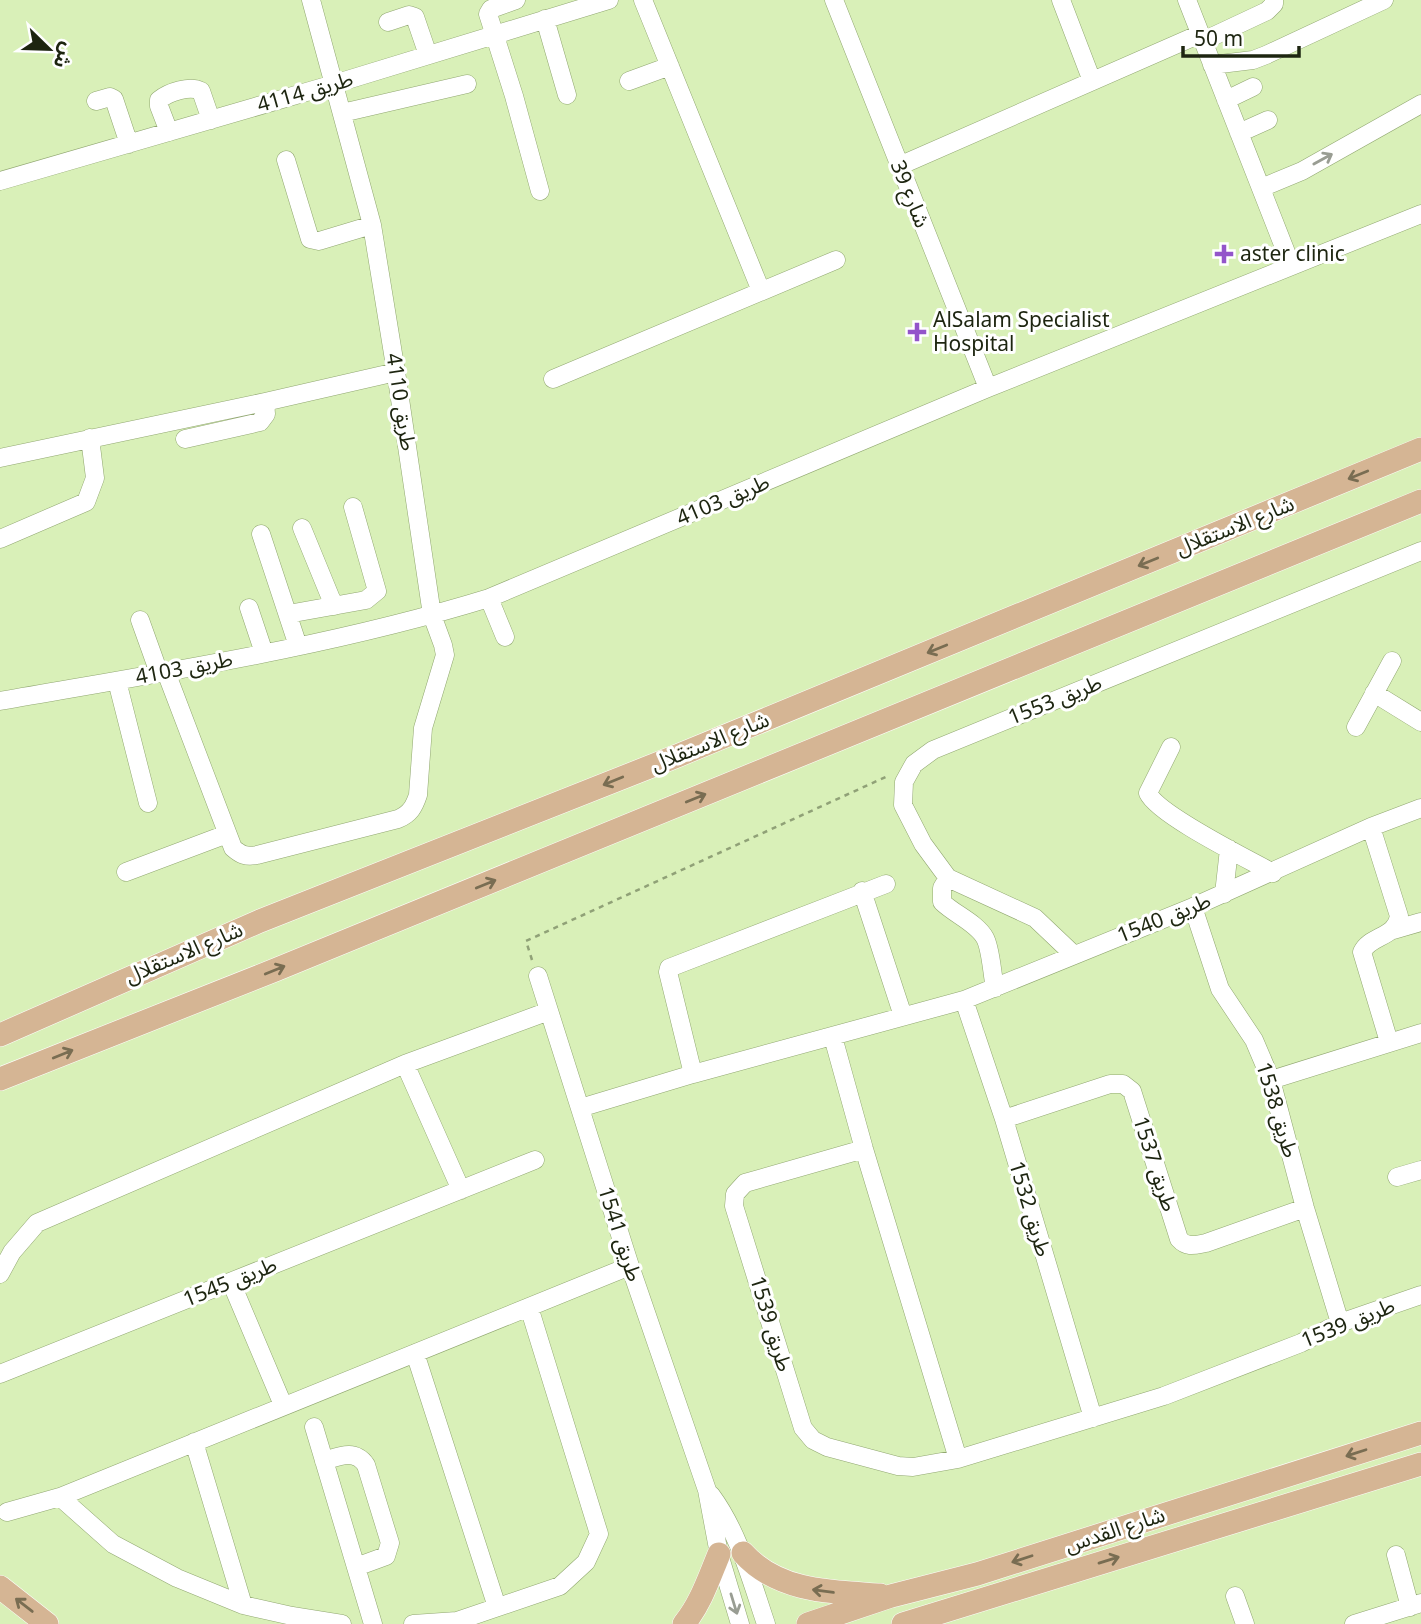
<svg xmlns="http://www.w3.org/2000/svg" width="1421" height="1624" font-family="Georgia,'Noto Sans Arabic',serif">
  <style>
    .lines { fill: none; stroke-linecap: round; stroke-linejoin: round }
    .minor-casing { stroke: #91a771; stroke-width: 19 }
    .major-casing { stroke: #fff; stroke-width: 24 }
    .path { stroke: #90a177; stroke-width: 2.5; stroke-dasharray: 5 5; stroke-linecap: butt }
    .minor { stroke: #fff; stroke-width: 18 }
    .major { stroke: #d5b594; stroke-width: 23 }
    .oneway { stroke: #999d93 }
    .oneway2 { stroke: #796d52 }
    .poi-dot { fill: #9354ca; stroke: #fff; stroke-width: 2.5 }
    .labels { text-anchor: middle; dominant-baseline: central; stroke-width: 6; stroke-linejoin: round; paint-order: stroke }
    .street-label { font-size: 21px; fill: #1d2510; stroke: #fff }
    .poi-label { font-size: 21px; fill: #1d2510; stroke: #fff; text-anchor: start }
  </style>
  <rect width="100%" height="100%" fill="#d9f0b8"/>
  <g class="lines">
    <defs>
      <path id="minor" d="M516 0 491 9 488 14 514 96 540 191
        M643 0 761 291
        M834 0 988 388
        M1061 0 1092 81
        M1187 0 1291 265
        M545 19 567 95
        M388 22 409 15 415 17 428 55
        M1203 41 1267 11 1274 4V0
        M1212 65 1253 60 1266 55 1384 0
        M629 81 670 66
        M1226 100 1253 87
        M96 101 110 97 114 99 129 144
        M342 113 467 84
        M169 132 159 106V100C169 92 190 85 201 91L211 120
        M1239 133 1268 120
        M286 160 310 239 319 241 372 225
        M899 166 1200 34
        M0 181 334 84 609 0
        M1261 188 1302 171 1421 104
        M553 379 836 260
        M185 439 260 422 266 414 265 402
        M0 458 265 402 396 372
        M302 528 334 606
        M261 534 298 646
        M0 539 86 502 95 478 90 438
        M489 598 505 637
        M249 608 264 653
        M288 614 366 600 377 591 353 507
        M140 620 159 673
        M166 672 233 848C241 855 246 857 257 855L398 819C410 814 414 807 418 795L423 728 445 655 443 645 432 615 396 372 372 225 311 0
        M117 681 148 803
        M1374 693 1421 722
        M0 701C164 672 330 647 489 598L988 388 1421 214
        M1356 727 1392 661
        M1171 747 1148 793C1158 815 1248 859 1273 873
        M1371 827 1399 916C1396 938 1370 935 1362 952L1389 1042
        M126 872 227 834
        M948 878 942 888V902C954 914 977 923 985 938 991 949 992 974 995 988
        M862 891 903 1016
        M1224 894 1229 849
        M1193 907 1220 989 1254 1040 1271 1080 1305 1208 1340 1323
        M1393 930 1421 922
        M1074 955 1035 918 948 878 923 844 903 805 904 782 914 764 933 750 1421 551
        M538 976 630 1266 707 1490 719 1554 740 1624
        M964 1000 1004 1119 1093 1418
        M833 1037 864 1149 958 1459
        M405 1064 461 1190
        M693 1074 668 972 669 968 886 884
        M1271 1080 1421 1033
        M580 1108 693 1074 964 1000 1193 907 1371 827 1421 808
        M1004 1119 1110 1084H1123L1132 1091 1179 1239C1187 1248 1195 1245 1206 1243L1305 1208
        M864 1149 745 1183 735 1194 734 1206 803 1428 813 1440 827 1447 898 1466 913 1467 958 1459 1164 1396 1301 1343 1340 1323 1421 1295
        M1397 1177 1421 1170
        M0 1274 12 1252 37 1223 405 1064 549 1011
        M231 1282 283 1405
        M415 1353 497 1607
        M0 1374 535 1160
        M314 1427 373 1624
        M194 1442 243 1605
        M324 1461C340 1456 355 1449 366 1465L390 1543 386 1556 356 1567
        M711 1495C739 1533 751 1580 766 1624
        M60 1497 113 1544 177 1578 243 1605 292 1616 342 1624
        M7 1512 60 1497 630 1266
        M1396 1555 1410 1607
        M1235 1596 1245 1624
        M413 1624 457 1621 560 1586 586 1562 599 1534 529 1307
        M1354 1624 1421 1603"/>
      <path id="major" d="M0 1035 260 921 677 756 1421 449
        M0 1079 275 970 1421 501
        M743 1553C778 1592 831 1592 880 1595
        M0 1587 47 1624
        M684 1624C701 1603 709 1578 719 1554
        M808 1624 891 1596 977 1574 1421 1433
        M903 1624 1421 1464"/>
    </defs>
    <use href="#minor" class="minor-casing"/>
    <use href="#major" class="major-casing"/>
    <path class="path" d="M532 960 526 941 890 775"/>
    <use href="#minor" class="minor"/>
    <use href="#major" class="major"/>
  </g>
  <defs><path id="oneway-shaft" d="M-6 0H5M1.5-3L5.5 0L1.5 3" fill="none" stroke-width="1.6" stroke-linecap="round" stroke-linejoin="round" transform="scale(1.75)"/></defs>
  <g class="oneway">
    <use href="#oneway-shaft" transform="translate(1323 159) rotate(-29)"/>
    <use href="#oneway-shaft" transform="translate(734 1604) rotate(73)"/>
  </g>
  <g class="oneway2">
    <use href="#oneway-shaft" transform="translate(1358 475) rotate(158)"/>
    <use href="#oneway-shaft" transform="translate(1148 562) rotate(158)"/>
    <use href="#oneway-shaft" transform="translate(937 649) rotate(158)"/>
    <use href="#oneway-shaft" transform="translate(613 781) rotate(158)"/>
    <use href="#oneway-shaft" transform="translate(696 798) rotate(-22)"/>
    <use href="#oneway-shaft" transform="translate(486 884) rotate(-22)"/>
    <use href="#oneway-shaft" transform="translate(275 970) rotate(-22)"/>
    <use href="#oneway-shaft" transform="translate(63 1054) rotate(-22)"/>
    <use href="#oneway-shaft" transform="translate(1356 1453) rotate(162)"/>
    <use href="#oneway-shaft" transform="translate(1022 1559) rotate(162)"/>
    <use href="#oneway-shaft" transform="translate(1109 1560) rotate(-17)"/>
    <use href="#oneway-shaft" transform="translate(823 1591) rotate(-172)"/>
    <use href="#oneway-shaft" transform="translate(24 1605) rotate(-142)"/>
  </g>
  <g class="poi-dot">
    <path d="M1220.5 243.5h7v7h7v7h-7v7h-7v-7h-7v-7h7z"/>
    <path d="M913.5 321.5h7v7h7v7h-7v7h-7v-7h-7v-7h7z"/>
  </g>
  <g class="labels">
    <g class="street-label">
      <text transform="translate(305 92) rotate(-16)">طريق 4114</text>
      <text transform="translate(910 194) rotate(68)">شارع 39</text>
      <text transform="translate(401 402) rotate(81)">طريق 4110</text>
      <text transform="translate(723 500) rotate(-23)">طريق 4103</text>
      <text transform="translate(1235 526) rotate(-22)">شارع الاستقلال</text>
      <text transform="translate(184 668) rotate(-11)">طريق 4103</text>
      <text transform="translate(1055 700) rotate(-22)">طريق 1553</text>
      <text transform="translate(710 742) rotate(-22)">شارع الاستقلال</text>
      <text transform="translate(1164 918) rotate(-22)">طريق 1540</text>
      <text transform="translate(184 953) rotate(-23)">شارع الاستقلال</text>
      <text transform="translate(1277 1110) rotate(73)">طريق 1538</text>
      <text transform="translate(1155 1164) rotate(72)">طريق 1537</text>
      <text transform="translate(1030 1209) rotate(73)">طريق 1532</text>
      <text transform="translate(620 1234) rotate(72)">طريق 1541</text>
      <text transform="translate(230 1282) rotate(-22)">طريق 1545</text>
      <text transform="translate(1348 1323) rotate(-22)">طريق 1539</text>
      <text transform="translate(771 1324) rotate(73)">طريق 1539</text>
      <text transform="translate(1115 1530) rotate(-18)">شارع القدس</text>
    </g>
    <g class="poi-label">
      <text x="1240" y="254">aster clinic</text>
      <text x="933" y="320">AlSalam Specialist<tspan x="933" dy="24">Hospital</tspan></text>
    </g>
  </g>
  <g transform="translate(49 49) rotate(113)" stroke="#ffffff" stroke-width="5" paint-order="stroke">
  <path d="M0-5L12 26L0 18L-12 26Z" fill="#1d2510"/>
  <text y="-10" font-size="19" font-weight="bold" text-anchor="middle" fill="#1d2510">ش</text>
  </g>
  <path d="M1183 46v10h116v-10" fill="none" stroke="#1d2510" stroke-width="3.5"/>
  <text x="1194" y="46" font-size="21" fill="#1d2510" stroke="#ffffff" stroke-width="5" paint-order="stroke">50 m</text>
</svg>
